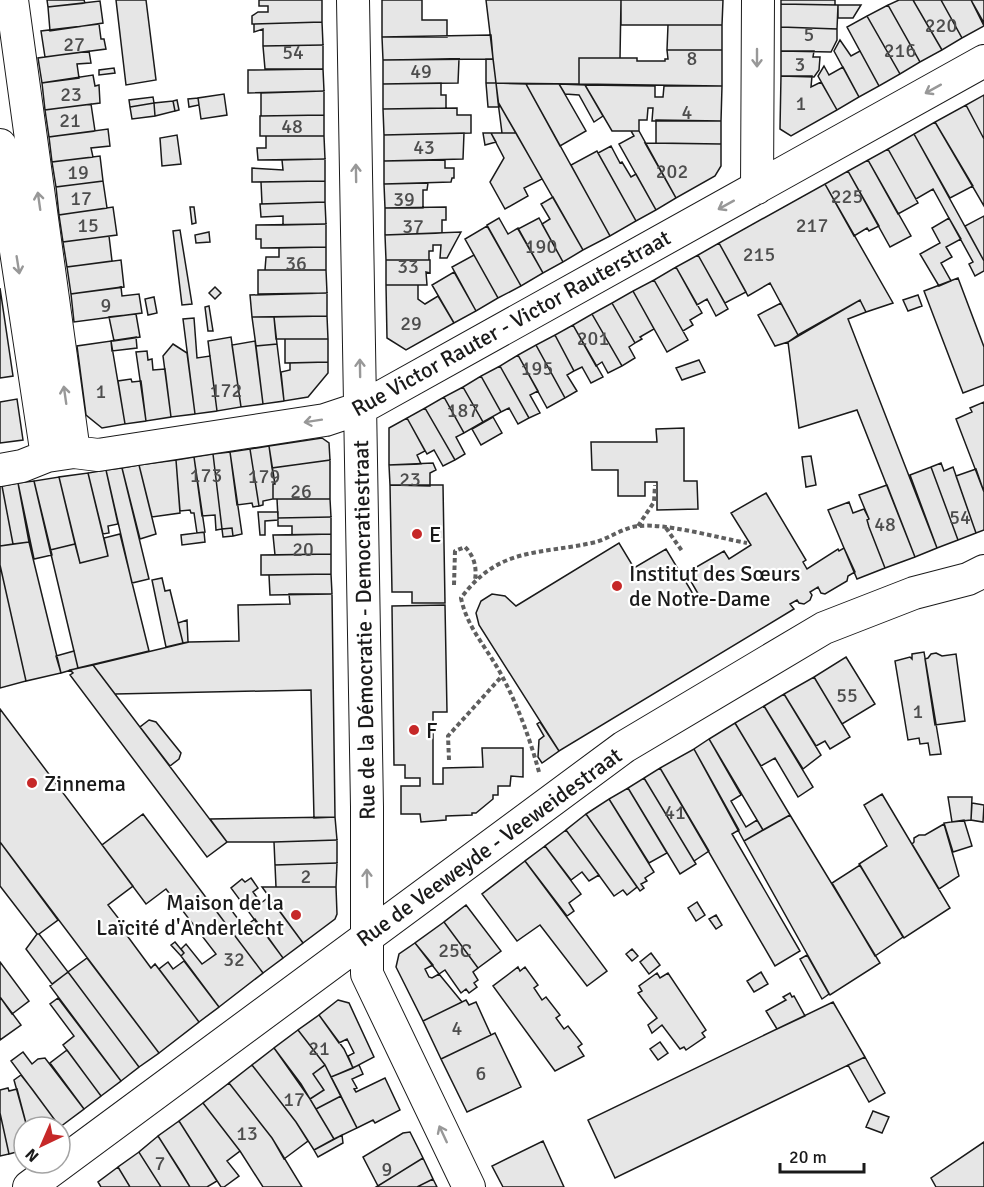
<svg xmlns="http://www.w3.org/2000/svg" width="984" height="1187" font-family="Signika,sans-serif">
  <style>
    .building { fill: #e6e6e6; stroke: #1a1a1a; stroke-width: 1.5 }
    .lines { fill: none; stroke-linecap: round; stroke-linejoin: round }
    .minor-casing { stroke: #1a1a1a; stroke-width: 34 }
    .path { stroke: #5f5f5f; stroke-width: 4; stroke-dasharray: 4.5 3; stroke-linecap: butt }
    .minor { stroke: #fff; stroke-width: 32 }
    .oneway { stroke: #989898 }
    .poi-dot { fill: #c62828; stroke: #fff; stroke-width: 2 }
    .labels { text-anchor: middle; dominant-baseline: central; stroke-width: 4.5; stroke-linejoin: round; paint-order: stroke }
    .number-label { font-size: 20px; fill: #4d4d4d }
    .street-label { font-size: 22px; fill: #1a1a1a; stroke: #fff }
    .poi-label { font-size: 22px; fill: #1a1a1a; stroke: #fff; text-anchor: start }
  </style>
  <rect width="100%" height="100%" fill="#fff"/>
  <path class="building" d="M47 0H84L85 3 48 7Z
    M116 0H146L156 80 126 85Z
    M259 0H322V22L252 24V16L258 12H268V6H259Z
    M382 0H422V20H447V37H382Z
    M486 0H621L620 58H579V84L496 83Z
    M621 0H723L722 25H621Z
    M781 0H835V5L781 4Z
    M899 0H913L942 50 920 62 888 5Z
    M913 0H941L962 38 942 50Z
    M941 0H971L984 26 962 38Z
    M971 0H984V23Z
    M100 1 103 23 50 31 48 7Z
    M781 4 838 5 837 29 781 27Z
    M838 5H861L853 18H838Z
    M888 5 920 62 900 74 867 16Z
    M867 16 900 74 879 86 847 27Z
    M322 22 323 45 263 46V29L254 32V24Z
    M99 24 101 39H104L106 49 45 57 41 31Z
    M668 25H722V50H667Z
    M781 27 837 29V40L831 52 781 51Z
    M491 35 493 59 383 60 382 37Z
    M840 40 851 56 860 51 879 86 859 97 834 51Z
    M323 45V69H265L263 46Z
    M667 50H722V86L579 84V58H637V61H665V59H668Z
    M89 51 91 63 77 64 79 78 42 83 38 58Z
    M781 51H814L813 57H820L819 70 814 77 781 76Z
    M459 59 458 83 383 84V60Z
    M486 59H493L496 83H486Z
    M824 66 829 75 843 67 859 97 837 110 818 76Z
    M114 68 115 73 99 75V70Z
    M323 69 324 91 248 93V70Z
    M93 75 95 86 99 85 100 103 45 110 42 83Z
    M781 76H812L811 87 821 82 837 110 791 136 780 129Z
    M441 83V95H446V108L383 109V84Z
    M486 83H496L499 107H488Z
    M496 83 526 84 610 236 583 250 498 102Z
    M526 84H559L586 131 560 146Z
    M559 84 585 85 603 116 594 122 579 95 565 94Z
    M585 85 655 86V97H663L664 86H722L721 121H652L653 108H648L647 120H639V131H612Z
    M324 91V115L261 116V93Z
    M224 94 227 115 201 119 198 98Z
    M984 95V139L966 105Z
    M153 97 154 103 130 107 129 100Z
    M198 98 199 105 189 107 188 99Z
    M177 100 179 110 175 111 173 101Z
    M173 101 175 111 155 116 154 103Z
    M498 102 516 133H502Z
    M154 103 155 116 132 119 130 107Z
    M91 104 95 131 49 137 45 110Z
    M966 105 984 139V206L935 122Z
    M457 108V115H471V133L384 135 383 109Z
    M324 115V136H260V116Z
    M656 120 721 121V144L656 143Z
    M935 122 973 186 950 198 914 134Z
    M108 129 110 146 91 148 93 157 52 162 49 137Z
    M631 131H639L676 198 656 210 619 144 634 136Z
    M464 133 463 159 384 161V135Z
    M483 133H491L496 142 485 145Z
    M491 133H516L542 179 524 188 528 196 505 209 490 182 504 158Z
    M914 134 984 261V271L975 276 969 264 973 262 933 189 916 199 888 149Z
    M177 135 181 164 162 166 160 138Z
    M266 136H324L325 159 258 160 257 148H266Z
    M645 143 721 144V166L715 176 676 198Z
    M611 146 620 163 622 162 631 177 636 174 656 210 636 221 598 153Z
    M888 149 918 203 898 214 868 160Z
    M597 151 636 221 610 236 571 165Z
    M100 156 103 181 56 187 52 162Z
    M325 159V181L252 182V168L283 170 282 160Z
    M445 160V168H454V178H452L451 182 384 184V161Z
    M868 160 911 236 890 247 848 171Z
    M848 171 879 226 869 231 867 228 854 236 825 184Z
    M103 181 107 208 59 215 56 187Z
    M325 181V202L262 204 261 182Z
    M428 183 427 190H423V208H385L384 184Z
    M825 184 893 303 866 312 860 300 798 335 770 283 748 296 719 243Z
    M553 197 583 250 563 262 542 224 550 219 541 204Z
    M325 202 326 224 283 225V216L261 217 260 204Z
    M113 207 117 235 63 242 59 215Z
    M190 207H194L196 223 192 224Z
    M446 207V220H442V233L385 235V208Z
    M984 216V261L965 226Z
    M499 218 508 234 518 228 543 273 521 286 487 225Z
    M539 218 563 262 543 273 518 229Z
    M949 218 961 239 946 247 952 257 941 263 951 281 939 286 920 254 940 243 932 228Z
    M326 224V247L261 248V239H256V225Z
    M487 226 521 286 498 298 465 239Z
    M180 230 192 304 182 305 173 231Z
    M209 232 210 242 196 243 195 235Z
    M461 232 447 258H440L441 245H433V251H429V260H386L385 235Z
    M109 236 112 261 67 267 63 242Z
    M719 243 746 292 725 303 698 255Z
    M326 247V270H265L266 257H279V248Z
    M474 255 498 298 476 311 452 267Z
    M698 255 728 309 716 316 707 299 697 305 676 267Z
    M121 260 124 287 71 294 67 267Z
    M386 260H430V273L426 272 427 285H386Z
    M676 267 702 313 690 320 693 325 683 331 654 280Z
    M258 270H326L327 293 258 294Z
    M454 272 476 311 454 323 432 285Z
    M958 278 984 347V385L963 393 924 291Z
    M654 280 688 340 667 352 633 291Z
    M386 285H418V299L425 304 438 296 454 323 406 350 387 338Z
    M121 287 122 296 139 294 142 313 74 322 71 294Z
    M215 287 221 293 215 299 209 293Z
    M0 288 13 376 0 378Z
    M633 291 654 329 640 337 642 339 635 343 612 303Z
    M327 293V316L252 317 250 295Z
    M918 295 922 306 908 311 903 300Z
    M154 297 157 313 148 315 145 299Z
    M860 300 866 312 848 319 937 548 915 557 857 410 799 428 788 342Z
    M612 303 635 343 629 347 635 358 622 366 592 314Z
    M781 303 798 335 788 342 775 346 758 315Z
    M209 306 213 331H208L205 307Z
    M136 314 140 337 114 341 109 317Z
    M592 314 622 366 608 373 602 362 596 366 573 325Z
    M327 316 328 339H276L274 317Z
    M252 317H274L277 344 256 346Z
    M194 318 197 358 210 356 217 411 195 414 183 319Z
    M573 325 603 377 591 383 582 367 574 371 555 335Z
    M555 335 574 371 567 375 577 391 565 398 536 345Z
    M136 337 137 348 112 351 111 341Z
    M231 337 241 407 217 411 208 341Z
    M285 339H328V362L285 363Z
    M111 341 125 424 102 428 86 415 77 346Z
    M255 341 263 404 241 407 232 345Z
    M173 344 187 353 195 414 171 417 163 356Z
    M277 344 284 401 263 404 256 346Z
    M536 345 565 398 547 408 518 355Z
    M147 351 148 360 152 359 153 370 165 369 171 417 146 421 136 352Z
    M518 355 538 391 530 395 540 413 529 418 500 366Z
    M699 360 705 372 682 380 676 368Z
    M328 362V373L308 397 284 401 281 372 290 370V363Z
    M500 366 529 418 518 424 509 408 501 412 481 376Z
    M481 376 501 412 483 422 463 387Z
    M131 379 132 382 141 381 146 421 125 424 118 381Z
    M463 387 483 422 464 433 444 397Z
    M444 397 464 433 456 437 465 454 455 460 425 408Z
    M17 399 23 440 0 443V402Z
    M984 402V492L956 419 972 412 970 408Z
    M425 408 455 460 443 466 434 450 427 454 407 418Z
    M493 417 502 433 481 445 472 429Z
    M407 418 425 451 417 455 421 464 389 465V428Z
    M684 428V481H697L698 509 657 510V482H645V496H618V470H592L591 442H657L656 429Z
    M322 438 329 443 330 460 272 468 269 446Z
    M269 446 275 484H273V499L263 501V505L259 506 250 449Z
    M250 449 259 506 253 507 252 503 237 505 230 452Z
    M230 452 242 534 233 536 232 528 222 529 213 454Z
    M213 454 222 529 216 530 215 515 202 516 194 457Z
    M811 456 816 485 806 487 802 457Z
    M194 457 205 532 197 533 194 513H191L190 510 180 511 176 460Z
    M176 460 180 513 152 517 139 465Z
    M330 460V499H273V484H275L272 468Z
    M433 463 436 470 430 473V486L390 485 389 465Z
    M941 463 944 471 953 467 976 533 958 540 931 467Z
    M139 465 156 534 140 539 122 468Z
    M931 467 958 540 937 548 910 475Z
    M122 468 149 579 132 583 106 470Z
    M976 469 984 492V530L976 533 956 476Z
    M106 470 118 524 108 526 109 533 103 534 88 473Z
    M88 473 108 556 80 563 59 477Z
    M59 477 75 544 50 550 34 481Z
    M34 481 52 555 34 559 18 483Z
    M18 483 29 542 13 544 2 486Z
    M390 485H443L445 603H412V592H392Z
    M887 485 915 557 885 568 869 527 867 520 869 519 859 495Z
    M0 486H2L13 544 0 546Z
    M766 493 806 560 803 562 807 569 838 549 839 551 844 548 855 572 848 576 847 581 825 594 821 593 818 587 810 592 812 595 810 600 804 604 799 603 797 600 790 604 794 609 559 751 479 625 476 613 481 601 492 594 505 596 516 606 619 543 634 568 666 549 696 599 700 597 686 573 724 551 729 559 751 545 731 513Z
    M277 499H330L331 517 278 518Z
    M849 502 853 513 864 509 869 519 867 520 869 527 885 568 857 579 828 510Z
    M258 512H278V520L265 521V535H260Z
    M331 517V534L292 535V526H278V518Z
    M232 528 233 536 223 537 222 529Z
    M204 532 205 542 182 545 181 535Z
    M120 534 149 651 78 668 50 550 75 544 80 563 108 556 104 538Z
    M331 534V554L275 555 273 535Z
    M29 542 61 673 26 681 0 565V546Z
    M331 554V574L261 575V555Z
    M0 565 26 681 0 688Z
    M331 574 332 594 270 595 269 575Z
    M162 578 165 591 170 590 183 643 166 647 152 580Z
    M289 594H332L335 817 314 818 311 690 115 694 93 665 189 642 239 641 238 605 290 604Z
    M445 605 447 712H433V784H443V768L483 767 482 748H523V777L511 776 510 786H498V795H493V799L476 813H472V815L446 816V820L421 822 420 814H401V786H420V778H405V765H394L392 606Z
    M187 620 188 642 183 643 178 623Z
    M74 651 78 668 61 673 56 656Z
    M924 652 941 754 930 755 928 743 920 744 919 738 908 740 895 661 910 657 912 659V654Z
    M936 653 942 656 956 654 965 721 935 725 925 659 928 658 931 654Z
    M846 657 875 704 842 724 814 677Z
    M93 665 227 842 207 857 70 675 73 673 70 670Z
    M814 677 850 737 830 749 825 741 816 746 784 694Z
    M784 694 821 755 803 769 764 706Z
    M764 706 813 787 798 797 775 758 761 766 735 723Z
    M0 709 133 886 108 905 119 919 117 922 151 968 155 964 199 1022 159 1053 0 842Z
    M149 720 156 722 181 753 179 759 170 766 140 727Z
    M540 722 559 751 542 763 538 757 539 740 544 736 537 724Z
    M735 723 790 815 763 830 709 739Z
    M709 739 741 795 731 801 746 827 757 820 763 830 744 841 694 749Z
    M694 749 739 830 732 834 800 951 775 966 660 768Z
    M660 768 709 851 694 861 644 778Z
    M644 778 696 864 680 874 628 788Z
    M628 788 667 853 649 863 609 799Z
    M882 794 950 908 904 938 859 864 887 846 864 805Z
    M948 797H972L971 820 952 822Z
    M609 799 654 872 645 878 647 881 641 884 644 888 640 891 586 814Z
    M972 803 984 805 983 822 971 820Z
    M143 814 263 973 219 1007 181 956 184 953 181 949 186 944 202 964 216 954 166 889 146 904 102 845Z
    M586 814 637 887 627 895 623 890 614 896 566 830Z
    M790 815 880 963 830 995 744 841Z
    M335 817 337 840 274 842H227L210 819Z
    M964 820 972 846 953 852 944 823Z
    M944 824 959 876 939 889 912 844 914 842V838L919 835H925Z
    M566 830 599 875 589 881 582 872 571 880 545 846Z
    M337 840V863L275 865 274 842Z
    M0 842 58 920 39 934H37L0 886Z
    M545 846 581 894 569 903 574 911 567 916 525 861Z
    M525 861 607 971 587 986 540 925 517 941 482 894Z
    M337 863 336 887H276L275 865Z
    M860 865 903 937 875 956 832 883Z
    M251 878 258 888 253 892 261 903 269 897 303 943 283 958 231 888 242 879 245 882Z
    M262 887H336L337 914 335 919 303 943Z
    M223 899 244 927 255 919 283 958 263 973 213 907Z
    M697 902 705 915 696 921 688 908Z
    M466 905 501 951 478 968 444 922Z
    M716 915 722 925 716 929 709 919Z
    M444 922 478 968 473 972 478 980 474 983 477 987 469 993 466 989 461 993 445 970 439 974 415 943Z
    M37 934H39L68 972 52 984 26 949Z
    M175 942 184 953 181 956 171 945Z
    M415 943 433 965 425 969 429 977 432 978 439 974 462 1002 423 1021 396 967 399 954Z
    M632 949 638 956 632 961 626 954Z
    M651 953 660 965 649 974 640 962Z
    M807 955 829 994 822 999 800 959Z
    M87 958 159 1053 139 1067 68 972Z
    M184 961 219 1007 199 1022 159 969 168 962 173 969Z
    M0 962 29 1001 12 1014 0 997Z
    M518 967 520 971 525 967 538 985 534 988 542 1000 546 997 560 1015 556 1018 564 1029 568 1026 582 1044 578 1047 584 1056 555 1071 493 986Z
    M68 972 139 1067 121 1081 50 986Z
    M761 972 768 984 754 992 747 981Z
    M657 973 660 978 668 973 706 1030 702 1033 705 1037 686 1050 684 1047 680 1049 662 1025 652 1033 648 1025 657 1018 638 993 642 991 639 986Z
    M790 993 792 997 794 996 805 1016 777 1029 766 1011 786 1000 783 997Z
    M0 997 21 1025 0 1040Z
    M58 998 121 1081 101 1096 63 1045 74 1036 50 1004Z
    M338 1000 349 1003 374 1057 353 1068 348 1056 354 1053 347 1039 339 1043 319 1015Z
    M466 1000 469 1005 476 1002 491 1035 441 1059 423 1021Z
    M833 1002 865 1057 615 1178 588 1120Z
    M319 1015 344 1049 353 1068 331 1077 325 1065 298 1030Z
    M298 1030 325 1065 313 1074 324 1090 310 1099 274 1048Z
    M495 1033 521 1087 467 1112 441 1059Z
    M660 1042 668 1053 658 1060 650 1049Z
    M274 1048 301 1084 334 1139 314 1150 296 1122 252 1065Z
    M67 1050 101 1096 84 1109 50 1063Z
    M23 1052 32 1064 38 1059 45 1058 84 1109 60 1127 11 1061Z
    M865 1057 885 1093 869 1102 848 1065Z
    M252 1065 296 1122 308 1141 284 1159 272 1138 229 1083Z
    M325 1065 341 1096 316 1109 310 1099 324 1090 313 1074Z
    M359 1065 363 1074 352 1079 357 1088 354 1089 356 1092 385 1078 400 1110 375 1123 373 1120 357 1128 331 1077Z
    M21 1075 32 1089 60 1127H27L14 1080Z
    M229 1083 272 1138 302 1187H263L240 1151 203 1103Z
    M8 1088 9 1091 17 1089 27 1127H24V1150L9 1154 0 1113V1090Z
    M341 1096 357 1128 334 1139 316 1109Z
    M203 1103 240 1151 227 1161 239 1176 224 1187H221L179 1121Z
    M873 1111 889 1117 882 1133 866 1127Z
    M0 1113 9 1154 0 1156Z
    M179 1121 217 1181 207 1187H190L158 1136Z
    M410 1132 423 1158 378 1186 363 1157 403 1133Z
    M342 1135 343 1143 318 1157 314 1150Z
    M158 1136 181 1172 190 1187H161L140 1154 139 1152Z
    M543 1141 564 1187H503L492 1166Z
    M984 1142V1187H936L931 1178Z
    M139 1152 140 1154 161 1187H130L118 1167Z
    M423 1158 433 1179 417 1187H376Z
    M118 1167 130 1187H101L98 1182Z
    M433 1179 437 1187H417Z"/>
  <g class="lines">
    <defs>
      <path id="minor" d="M12 0 74 452
        M353 0 367 807V974L469 1187
        M0 145 47 456
        M757 188 758 0
        M0 470 22 466 47 456 74 452 98 455 325 420 361 408 984 61
        M29 1187 624 747 824 628 914 593 968 579 984 571"/>
    </defs>
    <use href="#minor" class="minor-casing"/>
    <path class="path" d="M638 526 654 502 655 485
      M666 528 682 551
      M454 585 455 551 465 547C474 556 477 567 475 580
      M449 760 448 736 502 676
      M539 772C530 739 518 706 502 676 488 649 467 628 461 598 499 546 540 555 596 542 610 538 624 527 639 526 666 523 719 538 747 543"/>
    <use href="#minor" class="minor"/>
  </g>
  <defs><path id="oneway-shaft" d="M-6 0H5M1.5-3L5.5 0L1.5 3" fill="none" stroke-width="1.6" stroke-linecap="round" stroke-linejoin="round" transform="scale(1.5)"/></defs>
  <g class="oneway">
    <use href="#oneway-shaft" transform="translate(757 58) rotate(90)"/>
    <use href="#oneway-shaft" transform="translate(933 89) rotate(151)"/>
    <use href="#oneway-shaft" transform="translate(356 173) rotate(-91)"/>
    <use href="#oneway-shaft" transform="translate(39 201) rotate(-98)"/>
    <use href="#oneway-shaft" transform="translate(726 205) rotate(151)"/>
    <use href="#oneway-shaft" transform="translate(18 265) rotate(81)"/>
    <use href="#oneway-shaft" transform="translate(360 368) rotate(-91)"/>
    <use href="#oneway-shaft" transform="translate(65 395) rotate(-98)"/>
    <use href="#oneway-shaft" transform="translate(313 421) rotate(171)"/>
    <use href="#oneway-shaft" transform="translate(367 878) rotate(-91)"/>
    <use href="#oneway-shaft" transform="translate(443 1134) rotate(-115)"/>
  </g>
  <g class="poi-dot">
    <circle cx="417" cy="534" r="6"/>
    <circle cx="617" cy="586" r="6"/>
    <circle cx="414" cy="730" r="6"/>
    <circle cx="32" cy="783" r="6"/>
    <circle cx="296" cy="915" r="6"/>
  </g>
  <g class="labels">
    <g class="number-label">
      <text x="941" y="25">220</text>
      <text x="809" y="34">5</text>
      <text x="74" y="44">27</text>
      <text x="900" y="50">216</text>
      <text x="293" y="52">54</text>
      <text x="692" y="58">8</text>
      <text x="800" y="64">3</text>
      <text x="421" y="71">49</text>
      <text x="71" y="94">23</text>
      <text x="801" y="103">1</text>
      <text x="687" y="112">4</text>
      <text x="70" y="120">21</text>
      <text x="292" y="126">48</text>
      <text x="424" y="147">43</text>
      <text x="672" y="171">202</text>
      <text x="78" y="172">19</text>
      <text x="847" y="196">225</text>
      <text x="81" y="198">17</text>
      <text x="404" y="199">39</text>
      <text x="88" y="225">15</text>
      <text x="812" y="225">217</text>
      <text x="413" y="226">37</text>
      <text x="541" y="246">190</text>
      <text x="759" y="254">215</text>
      <text x="296" y="263">36</text>
      <text x="408" y="266">33</text>
      <text x="106" y="305">9</text>
      <text x="411" y="323">29</text>
      <text x="593" y="338">201</text>
      <text x="537" y="368">195</text>
      <text x="226" y="390">172</text>
      <text x="101" y="391">1</text>
      <text x="463" y="410">187</text>
      <text x="206" y="475">173</text>
      <text x="264" y="476">179</text>
      <text x="410" y="479">23</text>
      <text x="301" y="491">26</text>
      <text x="960" y="517">54</text>
      <text x="885" y="524">48</text>
      <text x="303" y="549">20</text>
      <text x="847" y="695">55</text>
      <text x="918" y="711">1</text>
      <text x="675" y="812">41</text>
      <text x="306" y="876">2</text>
      <text x="455" y="950">25C</text>
      <text x="234" y="959">32</text>
      <text x="457" y="1028">4</text>
      <text x="319" y="1048">21</text>
      <text x="481" y="1073">6</text>
      <text x="294" y="1099">17</text>
      <text x="247" y="1133">13</text>
      <text x="160" y="1163">7</text>
      <text x="387" y="1169">9</text>
    </g>
    <g class="street-label">
      <text transform="translate(511 323) rotate(-29)">Rue Victor Rauter - Victor Rauterstraat</text>
      <text transform="translate(364 630) rotate(-91)">Rue de la Démocratie - Democratiestraat</text>
      <text transform="translate(489 847) rotate(-36)">Rue de Veeweyde - Veeweidestraat</text>
    </g>
    <g class="poi-label">
      <text x="429" y="534">E</text>
      <text x="629" y="573">Institut des Sœurs<tspan x="629" dy="25">de Notre-Dame</tspan></text>
      <text x="426" y="730">F</text>
      <text x="44" y="783">Zinnema</text>
      <text x="284" y="902" text-anchor="end">Maison de la<tspan x="284" dy="25">Laïcité d'Anderlecht</tspan></text>
    </g>
  </g>
  <g transform="translate(42 1145) rotate(224)"><circle r="28" fill="#ffffff" stroke="#a3a3a3" stroke-width="1.5"/>
  <path d="M0-4.5L10 22L0 15L-10 22Z" fill="#c62828"/>
  <text y="-9" font-size="16" font-weight="bold" text-anchor="middle" fill="#1a1a1a">N</text>
  </g>
  <path d="M780 1163v9h84v-9" fill="none" stroke="#1a1a1a" stroke-width="3"/>
  <text x="789" y="1163" font-size="18" fill="#1a1a1a" stroke="#ffffff" stroke-width="4.5" paint-order="stroke">20 m</text>
</svg>
